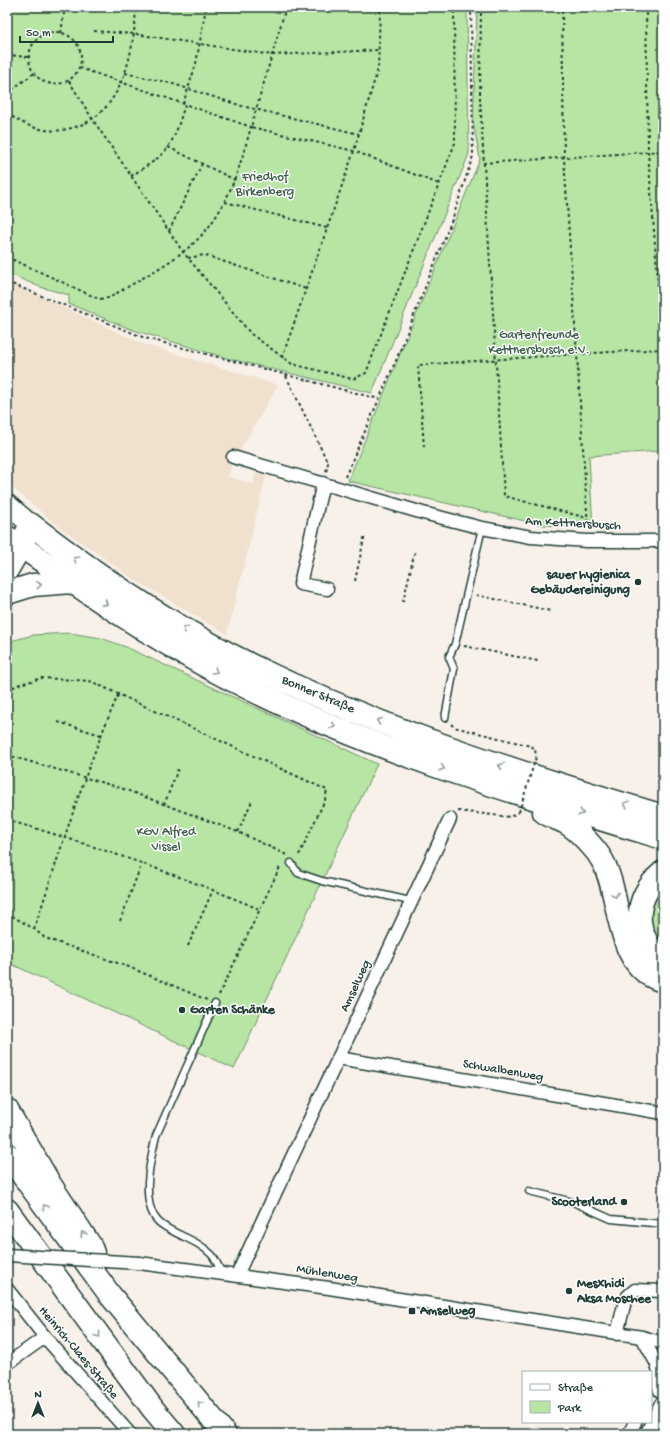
<svg xmlns="http://www.w3.org/2000/svg" width="670" height="1441" font-family="'Gochi Hand',sans-serif">
  <style>
    .built { fill: #f0e0ce }
    .green { fill: #b7e5a3; stroke: #6b916c }
    .lines { fill: none; stroke-linecap: round; stroke-linejoin: round }
    .lane-casing { stroke: #1f3d34; stroke-width: 9 }
    .street-casing { stroke: #1f3d34; stroke-width: 15 }
    .primary-casing { stroke: #1f3d34; stroke-width: 22 }
    .highway-casing { stroke: #1f3d34; stroke-width: 25 }
    .path { stroke: #1f3d34; stroke-width: 2; stroke-dasharray: 3 3; stroke-linecap: butt }
    .lane { stroke: #fff; stroke-width: 6 }
    .street { stroke: #fff; stroke-width: 12 }
    .primary { stroke: #fff; stroke-width: 19 }
    .highway { stroke: #fff; stroke-width: 22 }
    .street-bridge-casing { stroke: #1f3d34; stroke-width: 15; stroke-linecap: butt }
    .path-bridge { stroke: #1f3d34; stroke-width: 2; stroke-dasharray: 3 3; stroke-linecap: butt }
    .street-bridge { stroke: #fff; stroke-width: 12 }
    .oneway { stroke: #8f9e9a }
    .poi-dot { fill: #1f3d34; stroke: #fff; stroke-width: 1.5 }
    .labels { text-anchor: middle; dominant-baseline: central; stroke-width: 3; stroke-linejoin: round; paint-order: stroke }
    .park-label { font-size: 13px; fill: #3d5f4a; stroke: #fff }
    .street-label { font-size: 13px; fill: #1f3d34; stroke: #fff }
    .poi-label { font-size: 13px; font-weight: bold; fill: #1f3d34; stroke: #fff; text-anchor: start }
  </style>
  <rect width="100%" height="100%" fill="#f8f1e9"/>
  <filter id="ink" filterUnits="userSpaceOnUse"><feTurbulence type="fractalNoise" baseFrequency=".025" numOctaves="2"/><feDisplacementMap in="SourceGraphic" scale="8" xChannelSelector="R" yChannelSelector="G"/><feConvolveMatrix kernelMatrix="1 2 1 2 8 2 1 2 1" color-interpolation-filters="sRGB"/></filter>
  <g filter="url(#ink)">
    <path class="built" d="M7 281 143 344 278 385 231 466 228 477 253 484 256 473 266 476 227 634 135 580 54 523 7 483Z"/>
    <path class="green" d="M7 7H467L469 154 372 393 230 359 133 330 69 304V295L40 287 7 273Z
      M477 7H663V443L660 451 589 456 593 528 543 525 348 481 480 159 473 122Z
      M70 633 101 638 126 647 377 764 234 1069 7 962V642L33 635Z
      M663 882V947L653 934 649 921 654 892Z"/>
    <g class="lines">
      <defs>
        <path id="lane" d="M445 718 454 669 449 657 455 644 482 528
          M291 863 298 873 322 881 410 901
          M215 1003 156 1136C150 1160 139 1207 161 1224 177 1236 198 1240 212 1255 216 1260 219 1268 222 1273
          M529 1191 573 1202 611 1219 663 1224"/>
        <path id="street" d="M233 457 423 513 482 528 531 537 587 541H663
          M323 483 300 584 327 589
          M338 1058 663 1113
          M139 1263 329 1288 642 1337 663 1343
          M237 1275 450 819
          M7 1289 45 1337 130 1434
          M617 1334 624 1305 628 1296 635 1290 663 1291
          M642 1337 657 1364 661 1380
          M7 1364 45 1337
          M629 1434 635 1422"/>
        <path id="primary" d="M7 504 30 524
          M7 535 21 546
          M661 1380 663 1389
          M650 1434 663 1407"/>
        <path id="highway" d="M30 524C102 579 177 630 259 669 389 732 526 775 663 816
          M21 546C89 594 158 642 232 680 368 750 517 794 663 838
          M7 570 21 546 27 532
          M7 593 33 585 72 582
          M544 812C550 817 559 819 566 823 577 829 596 849 602 860 623 897 613 967 663 981
          M663 872C632 899 632 934 663 961
          M7 1110 50 1184 90 1245 93 1253
          M7 1154 110 1295 225 1434
          M7 1210 153 1409 174 1434"/>
      </defs>
      <use href="#lane" class="lane-casing"/>
      <use href="#street" class="street-casing"/>
      <use href="#primary" class="primary-casing"/>
      <use href="#highway" class="highway-casing"/>
      <path class="path" d="M286 7 251 127 354 151 439 184
        M380 7V9L410 7
        M481 7 480 98 504 496 587 518
        M94 31 135 34 272 55 379 50
        M29 58a26 26 0 1 1 52 0a26 26 0 1 1-52 0Z
        M61 33 65 7
        M7 55 28 57
        M125 73 170 83 242 106 359 134
        M69 81 93 120 183 252 251 334 292 364 353 379 366 373 455 143 454 7
        M7 93 33 74
        M183 104 196 64 206 7
        M7 113C25 126 44 134 67 129 122 119 134 54 136 7
        M168 147 235 180
        M483 163 663 151
        M131 176C143 168 160 159 168 147 177 134 180 119 185 105
        M225 202 327 228
        M169 231 202 164
        M7 257 99 299 109 298C138 280 178 260 200 237 229 206 240 166 251 127L80 68
        M188 258 204 255 306 289
        M7 282 145 338 379 399
        M282 358 354 151 378 68 380 9
        M286 376 328 463 326 472
        M424 447 418 365 577 354 564 158 562 7
        M345 477 397 358 453 217 473 156 471 7
        M588 528 577 354 663 349 648 152 646 7
        M355 581 365 534
        M476 595 551 611
        M403 602 415 551
        M464 646 538 661
        M7 690 20 684 42 678 90 681 327 790 325 800 298 857
        M58 722 101 735
        M451 724 454 727 531 746 535 749 536 757
        M7 755 121 788 238 832 285 854 287 857
        M164 805 178 769
        M458 811 510 817 519 812
        M7 820C93 845 177 874 259 909
        M238 832 252 801
        M7 913 34 929 45 938 129 967 207 1000
        M120 921 142 863
        M34 929C61 850 85 769 119 693
        M188 946 213 890
        M219 995 280 867 282 866"/>
      <use href="#lane" class="lane"/>
      <use href="#street" class="street"/>
      <use href="#primary" class="primary"/>
      <use href="#highway" class="highway"/>
      <defs>
        <path id="street-bridge" d="M7 1255 139 1263"/>
      </defs>
      <use href="#street-bridge" class="street-bridge-casing"/>
      <path class="path-bridge" d="M519 812 536 757"/>
      <use href="#street-bridge" class="street-bridge"/>
    </g>
    <defs><path id="oneway-chevron" d="M-2-3.5L2.5 0L-2 3.5" fill="none" stroke-width="1.6" stroke-linecap="round" stroke-linejoin="round"/></defs>
    <g class="oneway">
      <use href="#oneway-chevron" transform="translate(76 559) rotate(-145)"/>
      <use href="#oneway-chevron" transform="translate(39 585) rotate(-5)"/>
      <use href="#oneway-chevron" transform="translate(105 603) rotate(33)"/>
      <use href="#oneway-chevron" transform="translate(185 629) rotate(-150)"/>
      <use href="#oneway-chevron" transform="translate(215 671) rotate(30)"/>
      <use href="#oneway-chevron" transform="translate(379 721) rotate(-158)"/>
      <use href="#oneway-chevron" transform="translate(333 726) rotate(23)"/>
      <use href="#oneway-chevron" transform="translate(501 766) rotate(-162)"/>
      <use href="#oneway-chevron" transform="translate(442 768) rotate(19)"/>
      <use href="#oneway-chevron" transform="translate(626 804) rotate(-163)"/>
      <use href="#oneway-chevron" transform="translate(581 813) rotate(17)"/>
      <use href="#oneway-chevron" transform="translate(615 895) rotate(78)"/>
      <use href="#oneway-chevron" transform="translate(45 1207) rotate(-127)"/>
      <use href="#oneway-chevron" transform="translate(83 1234) rotate(-123)"/>
      <use href="#oneway-chevron" transform="translate(98 1335) rotate(53)"/>
      <use href="#oneway-chevron" transform="translate(200 1404) rotate(-131)"/>
    </g>
  </g>
  <g class="poi-dot">
    <circle cx="638" cy="582" r="4"/>
    <circle cx="182" cy="1010" r="4"/>
    <circle cx="624" cy="1202" r="4"/>
    <circle cx="569" cy="1291" r="4"/>
    <rect x="408" y="1307" width="8" height="8" rx="2"/>
  </g>
  <g class="labels">
    <g class="park-label">
      <text x="265" y="177">Friedhof<tspan x="265" dy="15">Birkenberg</tspan></text>
      <text x="539" y="335">Gartenfreunde<tspan x="539" dy="15">Kettnersbusch e.V.</tspan></text>
      <text x="166" y="832">KGV Alfred<tspan x="166" dy="15">Vissel</tspan></text>
    </g>
    <g class="street-label">
      <text transform="translate(573 524) rotate(3)">Am Kettnersbusch</text>
      <text transform="translate(318 695) rotate(23)">Bonner Straße</text>
      <text transform="translate(356 986) rotate(-65)">Amselweg</text>
      <text transform="translate(503 1071) rotate(10)">Schwalbenweg</text>
      <text transform="translate(327 1274) rotate(9)">Mühlenweg</text>
      <text transform="translate(78 1353) rotate(50)">Heinrich-Claes-Straße</text>
    </g>
    <g class="poi-label">
      <text x="630" y="575" text-anchor="end">sauer hygienica<tspan x="630" dy="15">Gebäudereinigung</tspan></text>
      <text x="190" y="1010">Garten Schänke</text>
      <text x="616" y="1202" text-anchor="end">Scooterland</text>
      <text x="577" y="1284">Mesxhidi<tspan x="577" dy="15">Aksa Moschee</tspan></text>
      <text x="420" y="1311">Amselweg</text>
    </g>
  </g>
  <rect width="670" height="1441" fill="none" stroke="#fff" stroke-width="24"/>
  <rect x="12" y="12" width="646" height="1417" fill="none" stroke="#1f3d34" stroke-width="1.5" filter="url(#ink)"/>
  <rect x="522" y="1371" width="130" height="52" fill="#ffffff" stroke="#a5b1ae"/>
  <rect x="530" y="1384" width="20" height="6" fill="#ffffff" stroke="#a5b1ae"/>
  <text x="558" y="1391" font-size="12" fill="#1f3d34">Straße</text>
  <rect x="530" y="1401" width="20" height="12" fill="#b7e5a3" stroke="#a5b1ae"/>
  <text x="558" y="1411" font-size="12" fill="#1f3d34">Park</text>
  <g transform="translate(38 1403)" stroke="#ffffff" stroke-width="3" paint-order="stroke">
  <path d="M0-3L7 15L0 10L-7 15Z" fill="#1f3d34"/>
  <text y="-6" font-size="11" font-weight="bold" text-anchor="middle" fill="#1f3d34">N</text>
  </g>
  <path d="M20 36v6h93v-6" fill="none" stroke="#1f3d34" stroke-width="2"/>
  <text x="26" y="36" font-size="12" fill="#1f3d34" stroke="#ffffff" stroke-width="3" paint-order="stroke">50 m</text>
</svg>
